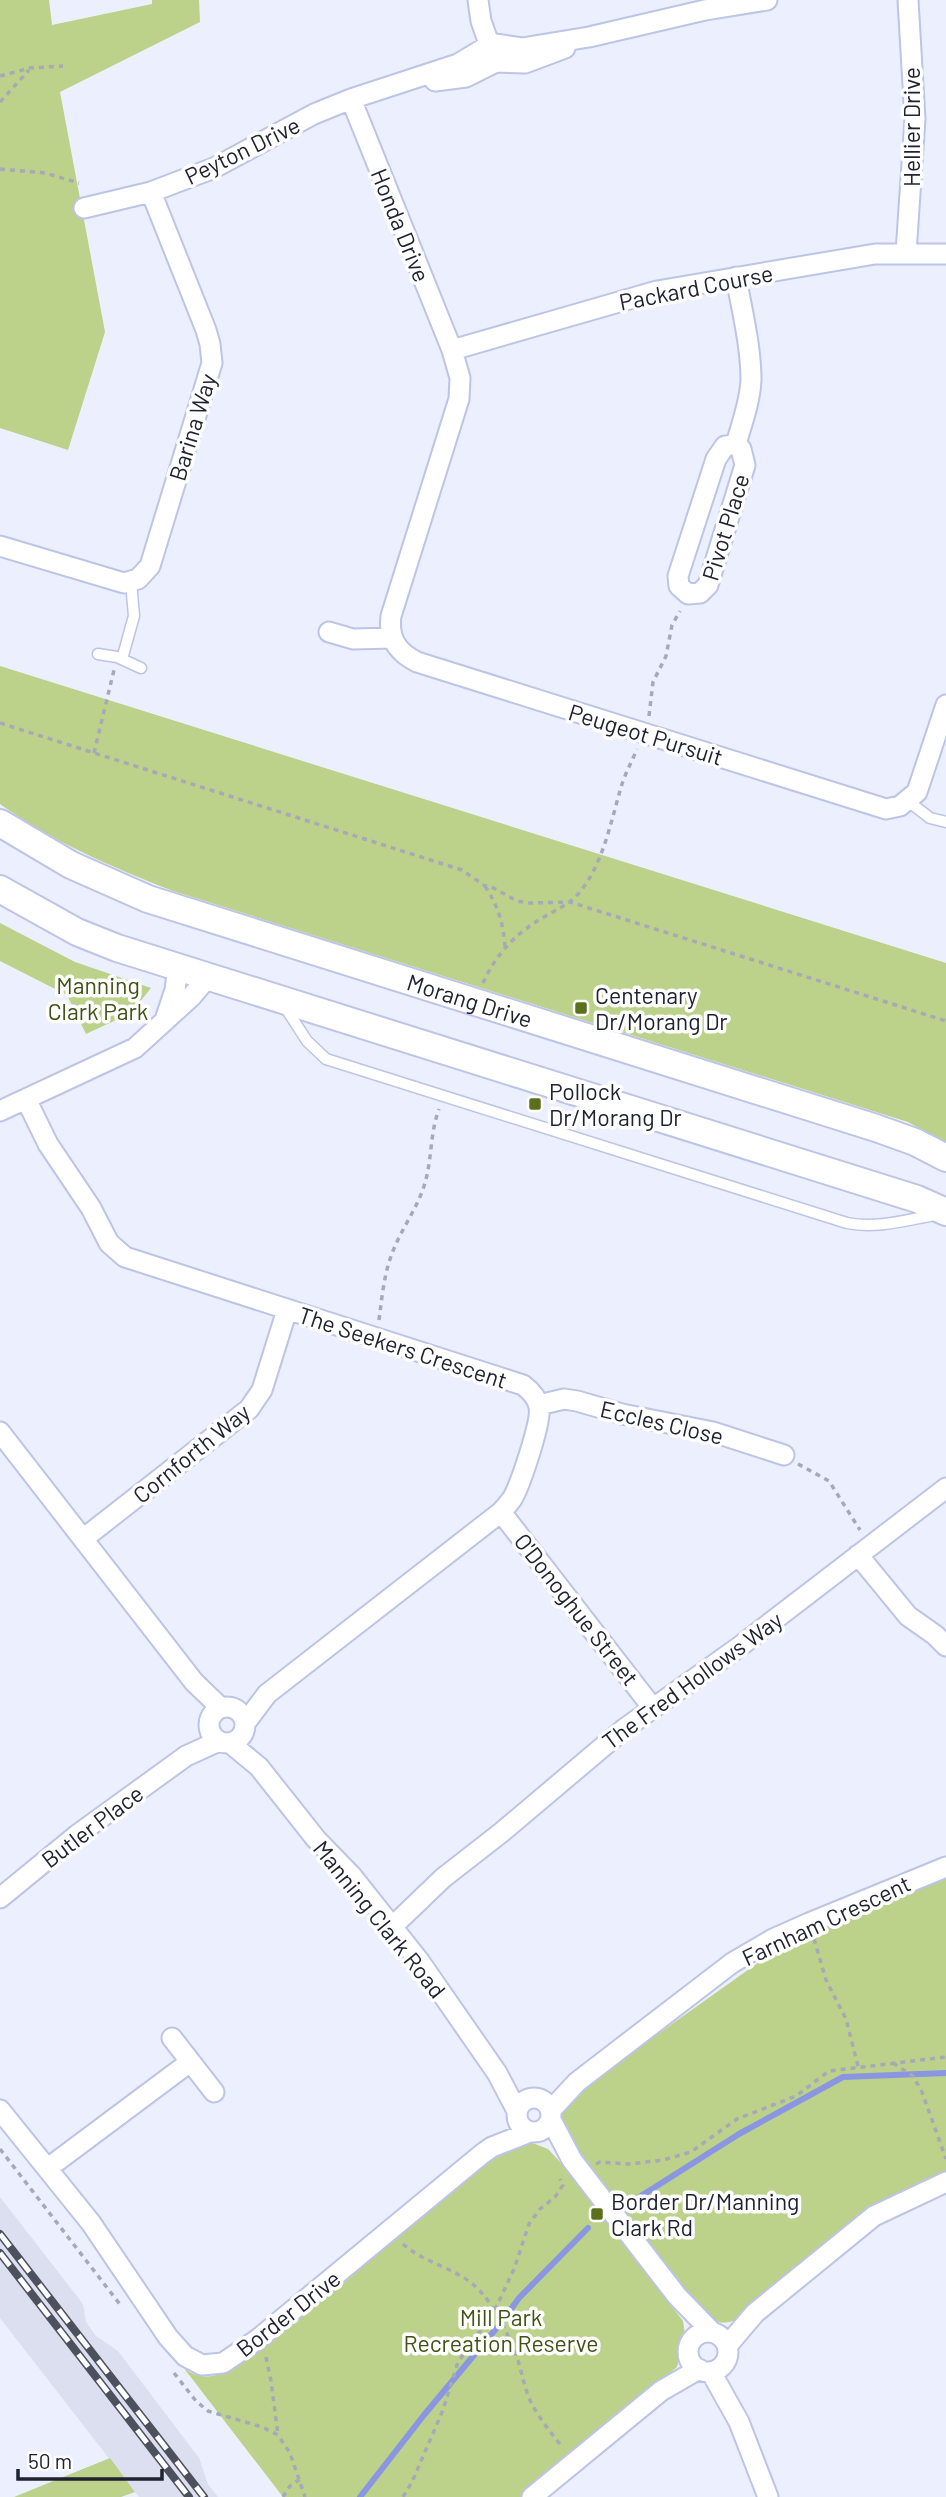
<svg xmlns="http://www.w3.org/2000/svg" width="946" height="2497" font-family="Barlow,sans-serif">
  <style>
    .built { fill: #dcdff0 }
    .green { fill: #bcd189 }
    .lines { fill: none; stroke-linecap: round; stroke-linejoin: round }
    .stream { stroke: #8b96e2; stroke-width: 6 }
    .service-casing { stroke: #bdc4e6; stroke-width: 13 }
    .minor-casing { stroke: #bdc4e6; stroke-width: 23 }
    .secondary-casing { stroke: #bdc4e6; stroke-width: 30 }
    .path { stroke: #a6a9b7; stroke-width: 3.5; stroke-dasharray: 5 5; stroke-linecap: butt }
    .service { stroke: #fff; stroke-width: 10 }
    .minor { stroke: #fff; stroke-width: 19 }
    .secondary { stroke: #fff; stroke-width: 26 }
    .rail-casing { stroke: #4d505d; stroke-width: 8 }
    .rail { stroke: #fdfdfd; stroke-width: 5; stroke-dasharray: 16; stroke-linecap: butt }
    .poi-dot { fill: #5b6f1d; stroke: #fdfdfd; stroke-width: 2.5 }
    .labels { text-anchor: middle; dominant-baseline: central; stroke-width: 7; stroke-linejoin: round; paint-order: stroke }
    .street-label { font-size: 23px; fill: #20222f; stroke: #fdfdfd }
    .park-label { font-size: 23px; fill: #425115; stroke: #fdfdfd }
    .poi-label { font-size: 23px; fill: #20222f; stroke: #fdfdfd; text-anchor: start }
  </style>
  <rect width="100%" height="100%" fill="#eceffd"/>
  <path class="built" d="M0 2197 83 2304 86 2322 96 2336 118 2351 199 2458 208 2484 218 2497H139L0 2318Z"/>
  <path class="green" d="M0 0H49L52 25 152 4V0H199L200 22 60 92 105 332 68 450 0 428Z
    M0 666 946 963V1143L908 1122 173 891C112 867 53 842 0 804Z
    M0 923 75 962 151 988 131 1013 86 1034 67 995 0 961Z
    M946 1877V2174L864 2214 735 2320C724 2325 716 2323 706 2316L567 2137C557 2115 559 2114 572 2095L793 1938Z
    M530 2142 548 2149 562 2164 683 2321 685 2334 677 2367 521 2497H283L183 2367C201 2383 220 2376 240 2365L498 2153Z
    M110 2458 135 2492 121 2497H14Z"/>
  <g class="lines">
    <path class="stream" d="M633 2201 739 2134 843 2077 946 2073
      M360 2497 424 2415 500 2324 519 2298 588 2228"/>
    <defs>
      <path id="service" d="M98 654 117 657 141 668
        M122 659 134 616 131 582
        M908 801 930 818 946 822
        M285 1007 307 1041 326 1059 847 1223C877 1229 906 1220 935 1215"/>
      <path id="minor" d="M478 0 481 21 493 55
        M435 81 466 77 496 62 525 63 565 48
        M351 99 452 350 460 378 459 399 391 616C388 638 397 652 417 662L886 809 900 806 917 792 946 705
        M84 208 151 192 214 168 314 114 351 99 458 64 488 46 495 44 522 48 589 37 705 10 767 0
        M906 253 915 119 908 0
        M452 350 657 291 875 254H946
        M736 444 725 446 716 459 678 576 679 586 688 594 700 593 708 585 745 465 741 449 736 444C742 423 750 402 751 380 751 346 742 311 736 277
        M0 546 124 583 138 579 150 566 212 363 210 344 206 330 151 192
        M329 632 353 639 392 638
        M165 1020 175 990 178 967
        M26 1099 48 1144 91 1208 109 1243 125 1257 523 1385C531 1391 537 1397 539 1407 542 1421 520 1486 512 1499 509 1503 505 1508 501 1512L267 1694 246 1722
        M0 1111 135 1048 191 997 208 977
        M539 1405 564 1399 577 1401 622 1414 713 1432 784 1455
        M0 1432 194 1682 221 1708
        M501 1512 652 1707
        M83 1539 249 1409 262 1390 287 1310
        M858 1555 908 1616 935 1635 946 1646
        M209 1725a18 18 0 1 1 36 0a18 18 0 1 1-36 0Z
        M230 1743 259 1767 316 1839 351 1875 420 1962 497 2073 517 2111
        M0 1898 77 1835 186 1756 219 1741
        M392 1927 443 1878 502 1832 624 1729 739 1647 946 1488
        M172 2038 214 2092
        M517 2115a17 17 0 1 1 34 0a17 17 0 1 1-34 0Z
        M0 2110 91 2223 168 2337 185 2356 202 2365 223 2363 258 2339 482 2154 492 2147 530 2132
        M551 2110 577 2082 732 1963 773 1939 809 1923 946 1867
        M551 2120 572 2160 677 2296 712 2332
        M48 2168 190 2062
        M688 2352a20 20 0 1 1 40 0a20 20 0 1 1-40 0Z
        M727 2346 755 2313 874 2216 946 2182
        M711 2372 739 2422 768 2497
        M532 2497 661 2391 699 2369"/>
      <g id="secondary">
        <path id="s1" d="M0 823 71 865 148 899 876 1128 915 1142 946 1158"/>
        <path d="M0 889 77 932 117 948 917 1199 946 1212"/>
      </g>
    </defs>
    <use href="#service" class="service-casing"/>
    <use href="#minor" class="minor-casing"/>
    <use href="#secondary" class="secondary-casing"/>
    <path class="path" d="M0 76 30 68 63 66
      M0 102 29 70
      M0 169 45 173 79 183
      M649 716 653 682 666 656 672 625 680 611
      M0 723 462 870 485 886H490L517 901 529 903 570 902 946 1021
      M94 753 114 670
      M485 886C498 906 503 922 505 946
      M483 983C495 956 514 935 539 920 553 911 568 906 579 893 604 863 611 820 622 784 626 772 632 761 637 749
      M379 1320C382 1297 384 1273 393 1251 402 1228 418 1207 425 1183 432 1159 430 1133 439 1109
      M798 1464 829 1481 860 1530
      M814 1939 826 1980 846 2019 858 2066
      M893 2063 913 2076 922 2092 946 2159
      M0 2149 122 2307
      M596 2164 600 2162 629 2164 663 2160 691 2152 737 2119 796 2096 829 2071 946 2057
      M403 2244C425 2264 459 2268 480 2291 495 2307 507 2332 515 2352 521 2367 523 2383 529 2398 537 2416 550 2431 562 2447
      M266 2357 271 2381 278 2435
      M174 2373 196 2401 208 2411 262 2427 278 2435 290 2453 305 2497
      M283 2497 290 2486 300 2479
      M403 2497 412 2482 443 2410 458 2362 494 2312 514 2269 529 2224 540 2209 555 2197 563 2185 560 2179"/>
    <use href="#service" class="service"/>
    <use href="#minor" class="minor"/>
    <use href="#secondary" class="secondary"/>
    <defs>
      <path id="rail" d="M0 2234 204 2497
        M0 2253 189 2497"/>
    </defs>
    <use href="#rail" class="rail-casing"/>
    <use href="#rail" class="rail"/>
  </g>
  <g class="poi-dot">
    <rect x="574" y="1001" width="14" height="14" rx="3.5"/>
    <rect x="528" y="1097" width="14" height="14" rx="3.5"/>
    <rect x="590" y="2207" width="14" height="14" rx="3.5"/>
  </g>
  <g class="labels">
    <g class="street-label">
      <text transform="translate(911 127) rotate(-90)">Hellier Drive</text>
      <text transform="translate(242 150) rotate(-26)">Peyton Drive</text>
      <text transform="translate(401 225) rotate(68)">Honda Drive</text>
      <text transform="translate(696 287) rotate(-11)">Packard Course</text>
      <text transform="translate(192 427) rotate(-73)">Barina Way</text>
      <text transform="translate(725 527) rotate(-73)">Pivot Place</text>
      <text transform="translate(646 734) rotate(17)">Peugeot Pursuit</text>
      <text stroke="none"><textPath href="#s1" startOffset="504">Morang Drive</textPath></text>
      <text transform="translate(403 1347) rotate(18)">The Seekers Crescent</text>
      <text transform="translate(662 1422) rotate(13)">Eccles Close</text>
      <text transform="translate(191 1453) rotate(-39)">Cornforth Way</text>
      <text transform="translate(577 1609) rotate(52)">O'Donoghue Street</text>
      <text transform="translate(692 1680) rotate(-36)">The Fred Hollows Way</text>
      <text transform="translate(92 1826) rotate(-37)">Butler Place</text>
      <text transform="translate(380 1919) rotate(51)">Manning Clark Road</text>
      <text transform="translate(826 1920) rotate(-25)">Farnham Crescent</text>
      <text transform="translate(288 2313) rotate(-38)">Border Drive</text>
    </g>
    <g class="park-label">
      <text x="98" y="985">Manning<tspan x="98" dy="26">Clark Park</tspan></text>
      <text x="501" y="2317">Mill Park<tspan x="501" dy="26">Recreation Reserve</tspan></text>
    </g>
    <g class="poi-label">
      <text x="595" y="995">Centenary<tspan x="595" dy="26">Dr/Morang Dr</tspan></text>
      <text x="549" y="1091">Pollock<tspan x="549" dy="26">Dr/Morang Dr</tspan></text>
      <text x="611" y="2201">Border Dr/Manning<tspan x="611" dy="26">Clark Rd</tspan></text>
    </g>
  </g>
  <path d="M18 2469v10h144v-10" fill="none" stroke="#20222f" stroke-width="3.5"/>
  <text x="28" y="2469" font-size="21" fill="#20222f" stroke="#fdfdfd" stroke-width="5" paint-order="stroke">50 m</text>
</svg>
